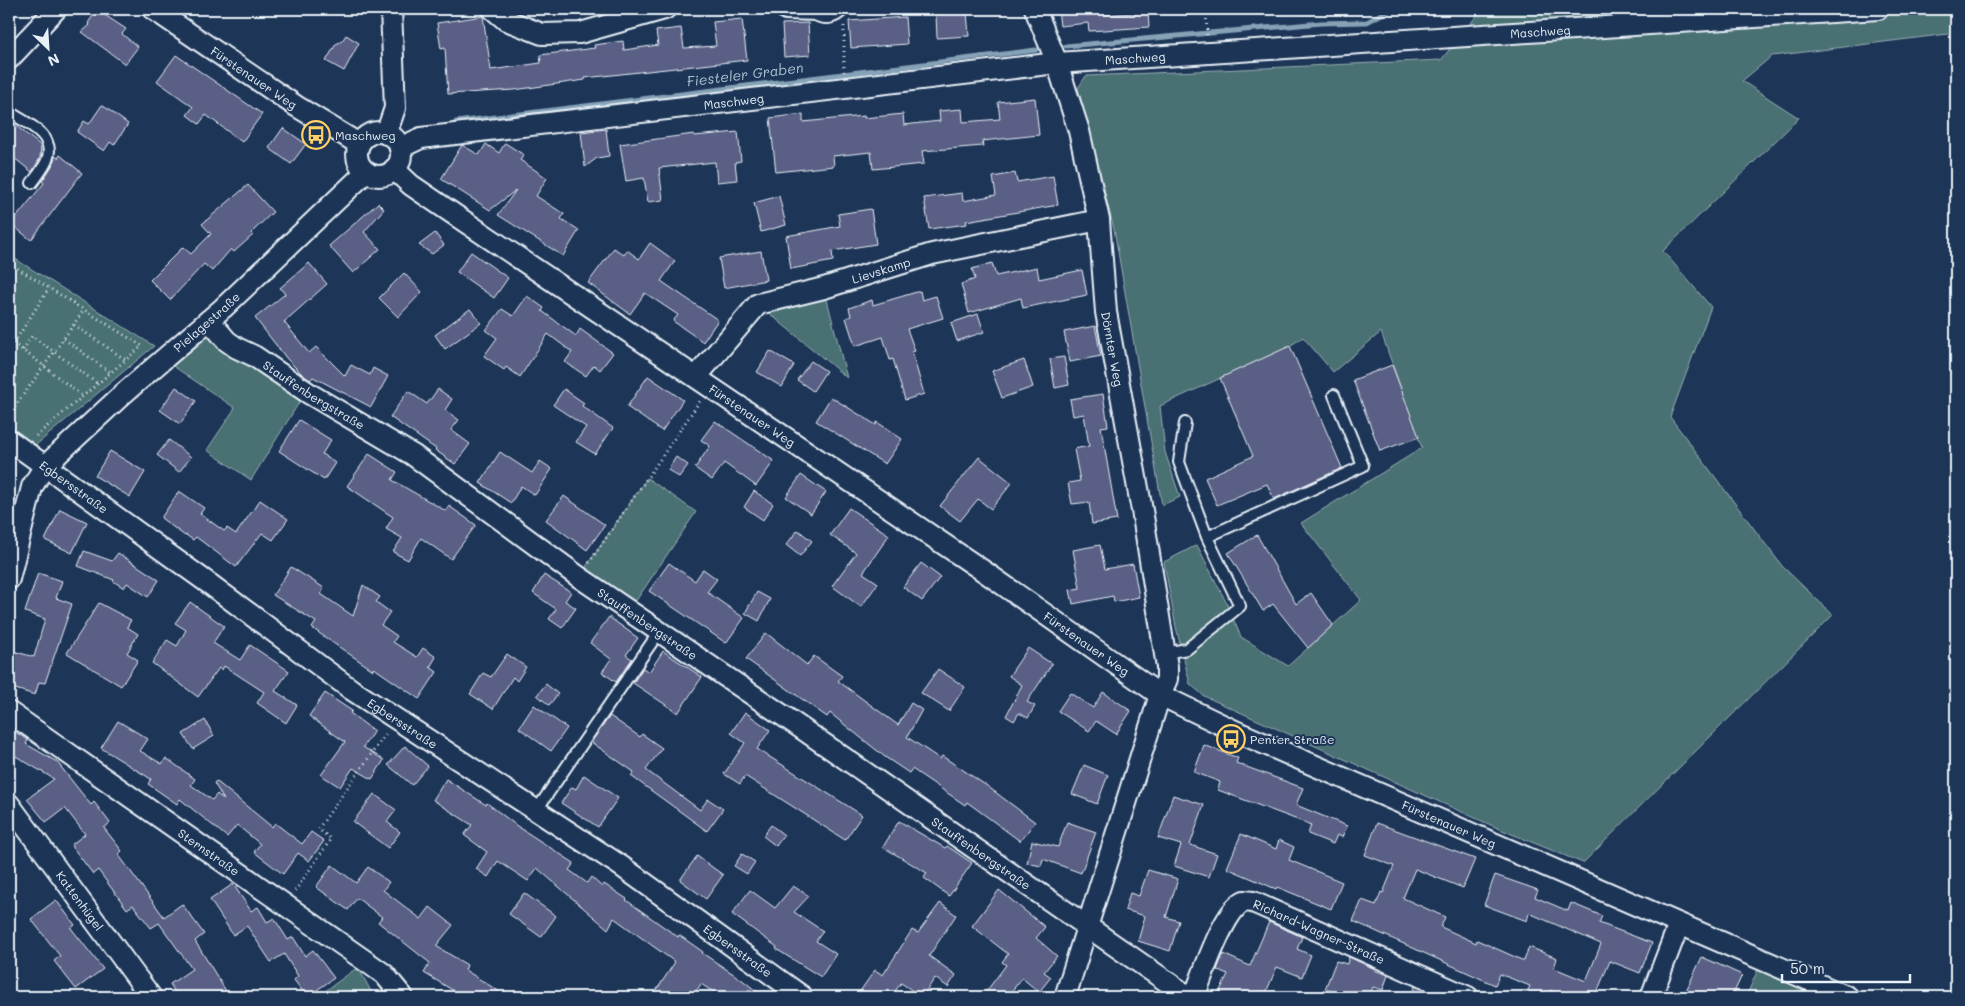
<svg xmlns="http://www.w3.org/2000/svg" width="1965" height="1006" font-family="Mali,sans-serif">
  <style>
    .green { fill: #496f72; stroke: #98b0b5 }
    .lines { fill: none; stroke-linecap: round; stroke-linejoin: round }
    .stream { stroke: #85a2b6; stroke-width: 5 }
    .building { fill: #5a5f85; stroke: #e8f1f8 }
    .service-casing { stroke: #e8f1f8; stroke-width: 14 }
    .minor-casing { stroke: #e8f1f8; stroke-width: 24 }
    .path { stroke: #e8f1f8; stroke-width: 3; stroke-dasharray: 1 4; stroke-linecap: butt }
    .service { stroke: #1d3557; stroke-width: 10 }
    .minor { stroke: #1d3557; stroke-width: 20 }
    .labels { text-anchor: middle; dominant-baseline: central; stroke-width: 4; stroke-linejoin: round; paint-order: stroke }
    .street-label { font-size: 12px; fill: #e8f1f8; stroke: #1d3557 }
    .poi-label { font-size: 12px; fill: #e8f1f8; stroke: #1d3557; text-anchor: start }
    .water-label { font-size: 14px; font-style: italic; fill: #aec3d2; stroke: #1d3557 }
  </style>
  <rect width="100%" height="100%" fill="#1d3557"/>
  <filter id="ink" filterUnits="userSpaceOnUse"><feTurbulence type="fractalNoise" baseFrequency=".02" numOctaves="2"/><feDisplacementMap in="SourceGraphic" scale="10" xChannelSelector="R" yChannelSelector="G"/><feConvolveMatrix kernelMatrix="1 2 1 2 8 2 1 2 1" color-interpolation-filters="sRGB"/></filter>
  <g filter="url(#ink)">
    <path class="green" d="M1482 9H1956V33L1772 56 1742 81 1799 118 1663 251 1711 307 1670 417 1782 566 1833 615 1583 863 1502 830 1204 696 1190 684 1176 627 1164 562 1197 545 1226 602 1241 637 1288 666 1361 600 1301 523 1422 448 1381 332 1333 372 1303 337 1290 346 1160 406 1165 452 1180 497 1162 505 1114 229 1078 88 1086 76 1441 60Z
      M9 255 154 346 36 445 9 426Z
      M824 288 847 378 758 304Z
      M208 337 300 401 251 480 207 450 235 408 173 366Z
      M647 478 696 512 629 611 579 577Z
      M1762 960 1848 997H1746Z
      M358 967 374 997H317Z"/>
    <g class="lines">
      <path class="stream" d="M1066 46 1321 23 1367 22 1391 9
        M456 122 1036 50"/>
    </g>
    <path class="building" d="M1058 9H1089L1090 13 1103 12V15L1148 12 1149 27 1089 31 1088 23 1060 26Z
      M97 10 126 29 122 34 138 47 125 64 82 32 90 25 88 23Z
      M967 12 969 36 937 38 936 14Z
      M483 16 491 70 541 63 540 55 595 48 594 45 623 41 624 50 658 45 656 31 681 28 684 48 716 46 713 22 742 19 747 60 585 78V80L514 90 448 94 445 48 441 49 437 23Z
      M905 17 907 44 851 48 849 21Z
      M808 23 810 55 784 57 782 24Z
      M346 35 359 43 344 71 326 61 336 44 342 41Z
      M176 55 262 114 242 142 206 115 199 124 187 115 193 107 157 81Z
      M1035 98 1039 135 982 141 983 146 922 151 924 164 873 169 871 152 833 156 834 166 776 172 770 118 803 114V122L864 116V118L903 114 904 125 940 121 939 111 962 109 963 122 1000 119 998 102Z
      M102 105 128 124 114 145 110 142 104 151 77 132 84 121 89 124Z
      M9 120 41 146 40 158 32 172 9 154Z
      M283 128 306 144 291 164 269 148Z
      M606 129 609 156 597 158 585 167 581 132Z
      M738 132 741 161 735 162 737 180 717 182 715 162 659 168 663 200 648 202 644 178 626 181 620 144 694 134V136Z
      M505 143 524 155 520 160 547 178 536 196 564 214 561 219 579 230 563 256 498 215 516 190 490 210 441 179 462 145 479 155 486 144 499 153Z
      M60 155 82 173 31 240 11 224 44 183 42 181 52 166 55 156 58 158Z
      M1015 173 1017 182 1053 176 1058 205 966 221 967 224 929 229 924 198 962 193 963 201 996 195 993 177Z
      M248 185 273 212 251 233 253 235 234 252 231 249 212 271 204 264 170 300 150 280 183 247 191 254 211 234 202 224Z
      M779 196 786 225 761 232 754 203Z
      M378 203 384 209 364 232 380 249 353 273 329 246Z
      M871 209 876 244 832 251 833 261 791 269 786 236 840 226 838 214Z
      M435 233 444 245 432 254 419 245Z
      M650 243 675 261 661 281 718 320 703 342 673 321 678 315 645 293 630 314 588 283 614 248 624 255 627 250 639 259Z
      M761 251 766 280 724 288 719 258Z
      M471 252 508 278 494 298 457 272Z
      M309 263 327 284 284 322 309 353 316 347 345 376 351 365 370 375 373 368 388 376 371 407 313 377 310 380 303 375 287 359 255 318 285 294 280 288Z
      M992 263 996 276 1037 267 1039 279 1082 270 1087 295 1023 308 1021 298 969 313 961 284 975 279 972 269Z
      M404 273 422 292 398 317 379 298Z
      M920 291 922 300 936 296 943 318 907 329 915 351 912 352 924 394 905 400 893 359 890 360 883 337 855 346 846 318 851 316 849 308 872 300 873 305Z
      M527 296 544 308 542 311 576 336 580 329 613 353 600 370 594 365 586 376 565 362 572 352 548 334 520 377 506 367 504 370 484 356 497 338 486 330 502 309 513 316Z
      M470 309 481 323 445 349 435 335Z
      M978 314 984 332 957 341 951 323Z
      M1095 326 1101 356 1070 362 1064 332Z
      M1290 346 1342 468 1274 499 1267 484 1217 505 1205 478 1253 456 1220 378Z
      M770 351 794 365 782 387 757 372Z
      M1064 357 1069 385 1055 388 1050 359Z
      M1024 360 1033 387 1002 398 992 371Z
      M811 361 826 371 813 391 797 380Z
      M1392 365 1419 437 1380 451 1353 380Z
      M648 376 683 400 662 431 627 407Z
      M176 387 196 401 180 424 160 410Z
      M438 389 452 399 445 410 459 420 451 430 470 444 455 464 435 450 436 449 390 417 408 391 427 404Z
      M564 389 584 403 582 406 613 428 595 454 576 442 586 427 553 405Z
      M1103 394 1108 426 1101 427 1117 520 1092 524 1089 502 1072 504 1068 483 1080 481 1074 449 1089 446 1084 414 1073 416 1070 399Z
      M831 397 876 425 877 422 902 439 885 464 816 421Z
      M299 420 331 440 322 454 335 463 324 480 279 451Z
      M715 421 774 461 756 486 724 463 712 480 695 468 710 446 701 440Z
      M169 440 191 457 179 472 157 455Z
      M110 451 145 472 130 497 95 476Z
      M500 452 532 473 540 461 552 469 535 495 521 486 511 503 480 483Z
      M369 454 397 472 392 480 446 511 449 506 476 525 451 559 421 538 408 560 393 552 402 538 386 529 393 517 347 486Z
      M676 457 688 465 679 477 668 470Z
      M979 457 1012 483 991 509 978 499 960 521 940 506Z
      M801 475 826 492 811 514 786 497Z
      M179 491 204 508 200 514 224 531 227 528 236 534 260 500 288 519 273 540 262 533 236 567 196 537 193 540 186 535 185 536 161 518Z
      M754 491 773 504 763 520 744 507Z
      M564 496 605 525 587 550 546 520Z
      M849 508 889 535 863 573 878 583 861 607 832 586 856 553 830 535Z
      M60 509 87 522 72 553 45 540Z
      M798 530 812 541 800 556 786 545Z
      M1257 535 1296 604 1311 593 1333 625 1308 648 1273 604 1263 611 1228 553Z
      M1100 545 1105 569 1133 564 1139 597 1114 602 1113 596 1073 604 1070 590 1080 588 1073 550Z
      M84 551 112 561 118 553 159 580 148 597 127 583 124 588 113 581 114 580 78 566Z
      M669 563 695 581 703 569 717 579 707 592 744 618 726 643 649 591Z
      M921 563 940 577 922 601 903 587Z
      M291 567 324 588 321 594 353 616 363 585 380 597 376 602 390 612 381 625 397 636 393 642 417 657 423 648 436 657 430 667 437 672 419 699 374 668 373 670 336 645 312 628 316 622 273 595Z
      M38 573 62 581 56 598 72 604 45 683 39 682 35 695 9 687V666L13 651 34 657 45 619 25 612Z
      M544 575 571 592 565 601 576 608 562 628 549 619 556 609 533 593Z
      M757 592 770 599 759 621 745 613Z
      M190 602 224 626 213 643 240 660 250 645 289 671 275 691 297 705 286 723 257 703 264 692 224 666 222 670 219 668 198 697 152 663 167 640 177 646 186 630 175 623Z
      M99 603 131 620 127 627 138 634 127 653 138 660 121 686 67 653Z
      M609 617 638 638 626 655 632 659 616 682 602 672 611 659 590 643Z
      M766 633 807 665 814 656 842 676 838 681 898 725 911 703 922 710 907 737 940 759 942 756 987 786 1035 822 1020 841 967 802 965 805 912 769 909 773 885 757 830 713 827 717 746 659Z
      M1028 648 1052 664 1027 702 1035 706 1028 718 1019 713 1014 721 1006 716 1022 685 1009 676Z
      M663 651 702 677 678 713 633 683 643 668 649 672Z
      M507 654 526 667 517 681 513 677 493 709 470 694 483 673 491 677Z
      M938 669 965 687 949 711 921 693Z
      M546 684 558 694 549 705 537 695Z
      M1103 692 1131 711 1116 734 1096 721 1089 731 1058 711 1070 693 1093 708Z
      M325 693 352 711 350 713 374 731 363 747 384 760 372 779 353 768 340 787 321 775 345 742 309 716Z
      M534 705 567 728 551 751 519 728Z
      M745 712 770 730 757 749 862 815 845 840 745 776 740 784 724 774 745 743 731 733Z
      M610 716 640 737 642 734 662 748 646 770 700 810 708 799 723 809 707 831 631 776 634 772 591 742Z
      M205 720 214 736 193 749 183 734Z
      M118 721 148 739 140 751 162 764 166 758 195 779 191 785 212 800 217 794 224 800 214 783 216 781 272 827 275 823 302 844 311 832 324 841 309 861 298 853 283 874 254 852 260 844 237 825 227 837 180 799 177 804 148 784 151 779 101 748Z
      M9 728 28 740 26 744 57 762 91 805 94 802 110 823 104 828 122 851 118 854 164 917 182 904 204 934 195 941 226 991 217 997H178L170 984 192 969 159 923 151 928 133 905 127 909 98 870 93 874 71 845 85 834 65 808 46 822 27 799 54 779 9 752Z
      M1204 745 1238 758 1236 763 1303 788 1296 805 1347 826 1342 837 1337 835 1333 844 1308 834 1311 825 1218 790 1220 782 1194 772Z
      M405 746 428 766 412 785 388 765Z
      M1084 765 1108 775 1097 804 1072 794Z
      M584 775 618 798 598 827 561 803 572 787 576 789Z
      M446 779 486 805 487 803 517 826 574 863 569 870 587 883 591 877 602 887 604 884 627 899 626 900 678 937 679 935 703 952 702 953 741 979 764 997H721L701 984 692 997H665L656 991 675 962 614 918 608 929 537 868 528 881 498 861 488 877 476 869 487 852 464 835 472 825 433 800Z
      M374 794 396 810 387 822 400 832 388 848 353 822Z
      M1173 795 1204 805 1190 845 1217 854 1209 877 1174 866 1181 845 1158 838Z
      M899 821 945 848 947 846 972 863 949 896 924 878 927 873 883 847Z
      M1067 822 1096 832 1081 873 1043 859 1041 866 1027 863 1032 841 1058 847Z
      M1377 823 1475 859 1463 888 1415 869 1403 898 1445 917 1441 927 1476 943 1477 940 1524 961 1529 947 1557 958 1554 968 1586 981 1601 944 1529 913 1527 921 1484 905 1495 875 1538 890 1535 897 1568 911 1571 903 1602 916 1599 923 1652 943 1640 973 1610 961 1595 997H1567L1550 990 1547 997H1535L1526 994 1530 986 1500 974 1495 985 1353 921 1362 900 1376 905 1381 892 1383 893 1394 866 1365 855Z
      M771 825 784 835 776 846 763 836Z
      M1241 834 1276 849 1279 840 1294 847 1289 860 1342 882 1331 909 1277 887 1276 889 1227 868Z
      M742 854 755 862 747 874 734 866Z
      M697 856 723 875 706 899 680 880Z
      M332 865 356 883 368 867 389 882 383 890 421 919 430 907 453 925 436 946 467 965 465 970 508 997H464L424 973 430 963 378 922 382 917 357 898 348 910 316 887Z
      M1148 870 1178 879 1166 917 1179 921 1170 951 1138 941 1145 916 1125 910 1130 893 1139 896Z
      M233 884 251 911 258 907 267 922 274 918 288 940 293 937 305 956 313 950 334 978 307 997 294 980 298 976 284 954 271 962 247 926 233 935 210 900Z
      M793 886 809 896 794 912 823 931 816 941 836 954 821 977 776 949 777 947 732 914 750 890 775 908Z
      M999 890 1045 927 1036 938 1057 956 1044 972 1051 977 1039 992 1022 978 1007 997H982L1006 965 1002 962 1008 954 972 926Z
      M524 893 556 916 541 937 509 914Z
      M56 900 75 925 71 928 103 969 76 989 54 961 60 956 31 919Z
      M940 903 956 915 929 956 956 975 948 987 935 978 922 997 901 983 891 997H856L875 970 883 975 912 930 918 933Z
      M1269 922 1302 937 1297 949 1311 955 1302 977 1277 967 1264 997H1217L1228 974 1217 970 1223 954 1250 966Z
      M1349 957 1375 969 1374 970 1388 975 1383 990 1373 987 1369 997H1349L1325 989 1336 961 1347 964Z
      M1702 957 1742 975 1732 997H1683Z
      M1415 986 1439 997H1410Z"/>
    <g class="lines">
      <defs>
        <path id="service" d="M9 112C25 122 57 135 47 160 44 168 37 176 32 183
          M1185 423 1179 462 1207 537
          M1165 653 1187 649 1240 606 1207 537 1363 466 1334 395
          M536 811 659 632"/>
        <g id="minor">
          <path id="s1" d="M153 9 296 106 359 144"/>
          <path d="M493 9 506 20 542 34 580 33 665 9"/>
          <path d="M786 9 817 10"/>
          <path d="M815 9C822 14 830 15 837 9"/>
          <path id="s2" d="M1035 9 1057 63 1079 131 1099 220 1106 312 1143 516 1167 667V679L1160 695 1065 997"/>
          <path d="M9 59 56 9"/>
          <circle cx="379" cy="154" r="22"/>
          <path d="M386 134 395 108 391 9"/>
          <path id="s3" d="M400 148 421 138 1057 63 1878 9"/>
          <path id="s4" d="M394 169 411 185 452 213 985 572 1160 695 1235 731 1848 997"/>
          <path id="s5" d="M209 320 227 341 237 348 254 356 310 394 413 455 579 577 788 719 1189 997"/>
          <path id="s6" d="M697 376 758 304 824 288 932 254 1099 220"/>
          <path id="s7" d="M9 440 211 585 352 690 621 866 803 997"/>
          <path id="s8" d="M9 579 32 487 44 467 123 394 223 308 366 172"/>
          <path id="s9" d="M9 712 384 974 403 997"/>
          <path id="s10" d="M9 804 151 997"/>
          <path id="s11" d="M1194 997C1203 975 1223 911 1244 901L1253 902 1468 997"/>
          <path d="M1651 997 1679 924"/>
        </g>
      </defs>
      <use href="#service" class="service-casing"/>
      <use href="#minor" class="minor-casing"/>
      <path class="path" d="M1206 9 1207 36
        M844 72V26
        M9 263 142 346 36 436
        M74 325 126 360
        M64 339 111 373
        M9 340 44 366 83 397
        M14 343 49 288
        M23 350 32 336 98 384
        M9 415 84 310
        M589 563 700 401
        M295 891 331 839 318 829 387 732"/>
      <use href="#service" class="service"/>
      <use href="#minor" class="minor"/>
    </g>
  </g>
  <defs>
    <symbol id="bus-ring" viewBox="-11 -11 22 22"><circle r="9.5" fill="#1d3557" stroke="#ffd166" stroke-width="1.5"/><path d="M-5-6H5V4H4V6H2V4H-2V6H-4V4H-5ZM-3.5-4V0h7V-4ZM-3.5 1.2v1.5H-2V1.2ZM2 1.2v1.5H3.5V1.2Z" fill="#ffd166"/></symbol>
  </defs>
  <g fill-rule="evenodd">
    <use href="#bus-ring" x="300" y="119" width="32" height="32"/>
    <use href="#bus-ring" x="1215" y="723" width="32" height="32"/>
  </g>
  <g class="labels">
    <g class="street-label">
      <text stroke="none"><textPath href="#s3" startOffset="1148">Maschweg</textPath></text>
      <text stroke="none"><textPath href="#s3" startOffset="742">Maschweg</textPath></text>
      <text stroke="none"><textPath href="#s1" startOffset="122">Fürstenauer Weg</textPath></text>
      <text stroke="none"><textPath href="#s3" startOffset="338">Maschweg</textPath></text>
      <text stroke="none"><textPath href="#s6" startOffset="222">Lievskamp</textPath></text>
      <text stroke="none"><textPath href="#s8" startOffset="336">Pielagestraße</textPath></text>
      <text stroke="none"><textPath href="#s2" startOffset="351">Dörnter Weg</textPath></text>
      <text stroke="none"><textPath href="#s5" startOffset="130">Stauffenbergstraße</textPath></text>
      <text stroke="none"><textPath href="#s4" startOffset="435">Fürstenauer Weg</textPath></text>
      <text stroke="none"><textPath href="#s7" startOffset="80">Egbersstraße</textPath></text>
      <text stroke="none"><textPath href="#s5" startOffset="535">Stauffenbergstraße</textPath></text>
      <text stroke="none"><textPath href="#s4" startOffset="840">Fürstenauer Weg</textPath></text>
      <text stroke="none"><textPath href="#s7" startOffset="485">Egbersstraße</textPath></text>
      <text stroke="none"><textPath href="#s4" startOffset="1246">Fürstenauer Weg</textPath></text>
      <text stroke="none"><textPath href="#s9" startOffset="244">Sternstraße</textPath></text>
      <text stroke="none"><textPath href="#s5" startOffset="940">Stauffenbergstraße</textPath></text>
      <text stroke="none"><textPath href="#s10" startOffset="120">Kattenhügel</textPath></text>
      <text stroke="none"><textPath href="#s11" startOffset="191">Richard-Wagner-Straße</textPath></text>
      <text stroke="none"><textPath href="#s7" startOffset="890">Egbersstraße</textPath></text>
    </g>
    <g class="poi-label">
      <text x="335" y="135">Maschweg</text>
      <text x="1250" y="739">Penter Straße</text>
    </g>
    <g class="water-label">
      <text transform="translate(745 74) rotate(-7)">Fiesteler Graben</text>
    </g>
  </g>
  <rect width="1965" height="1006" fill="none" stroke="#1d3557" stroke-width="30"/>
  <rect x="15" y="15" width="1935" height="976" fill="none" stroke="#e8f1f8" stroke-width="2" filter="url(#ink)"/>
  <g transform="translate(48 48) rotate(155)" stroke="#1d3557" stroke-width="4" paint-order="stroke">
  <path d="M0-4L9 19L0 12L-9 19Z" fill="#e8f1f8"/>
  <text y="-8" font-size="14" font-weight="bold" text-anchor="middle" fill="#e8f1f8">N</text>
  </g>
  <path d="M1782 974v8h128v-8" fill="none" stroke="#e8f1f8" stroke-width="2.5"/>
  <text x="1790" y="974" font-size="15" fill="#e8f1f8" stroke="#1d3557" stroke-width="4" paint-order="stroke">50 m</text>
</svg>
